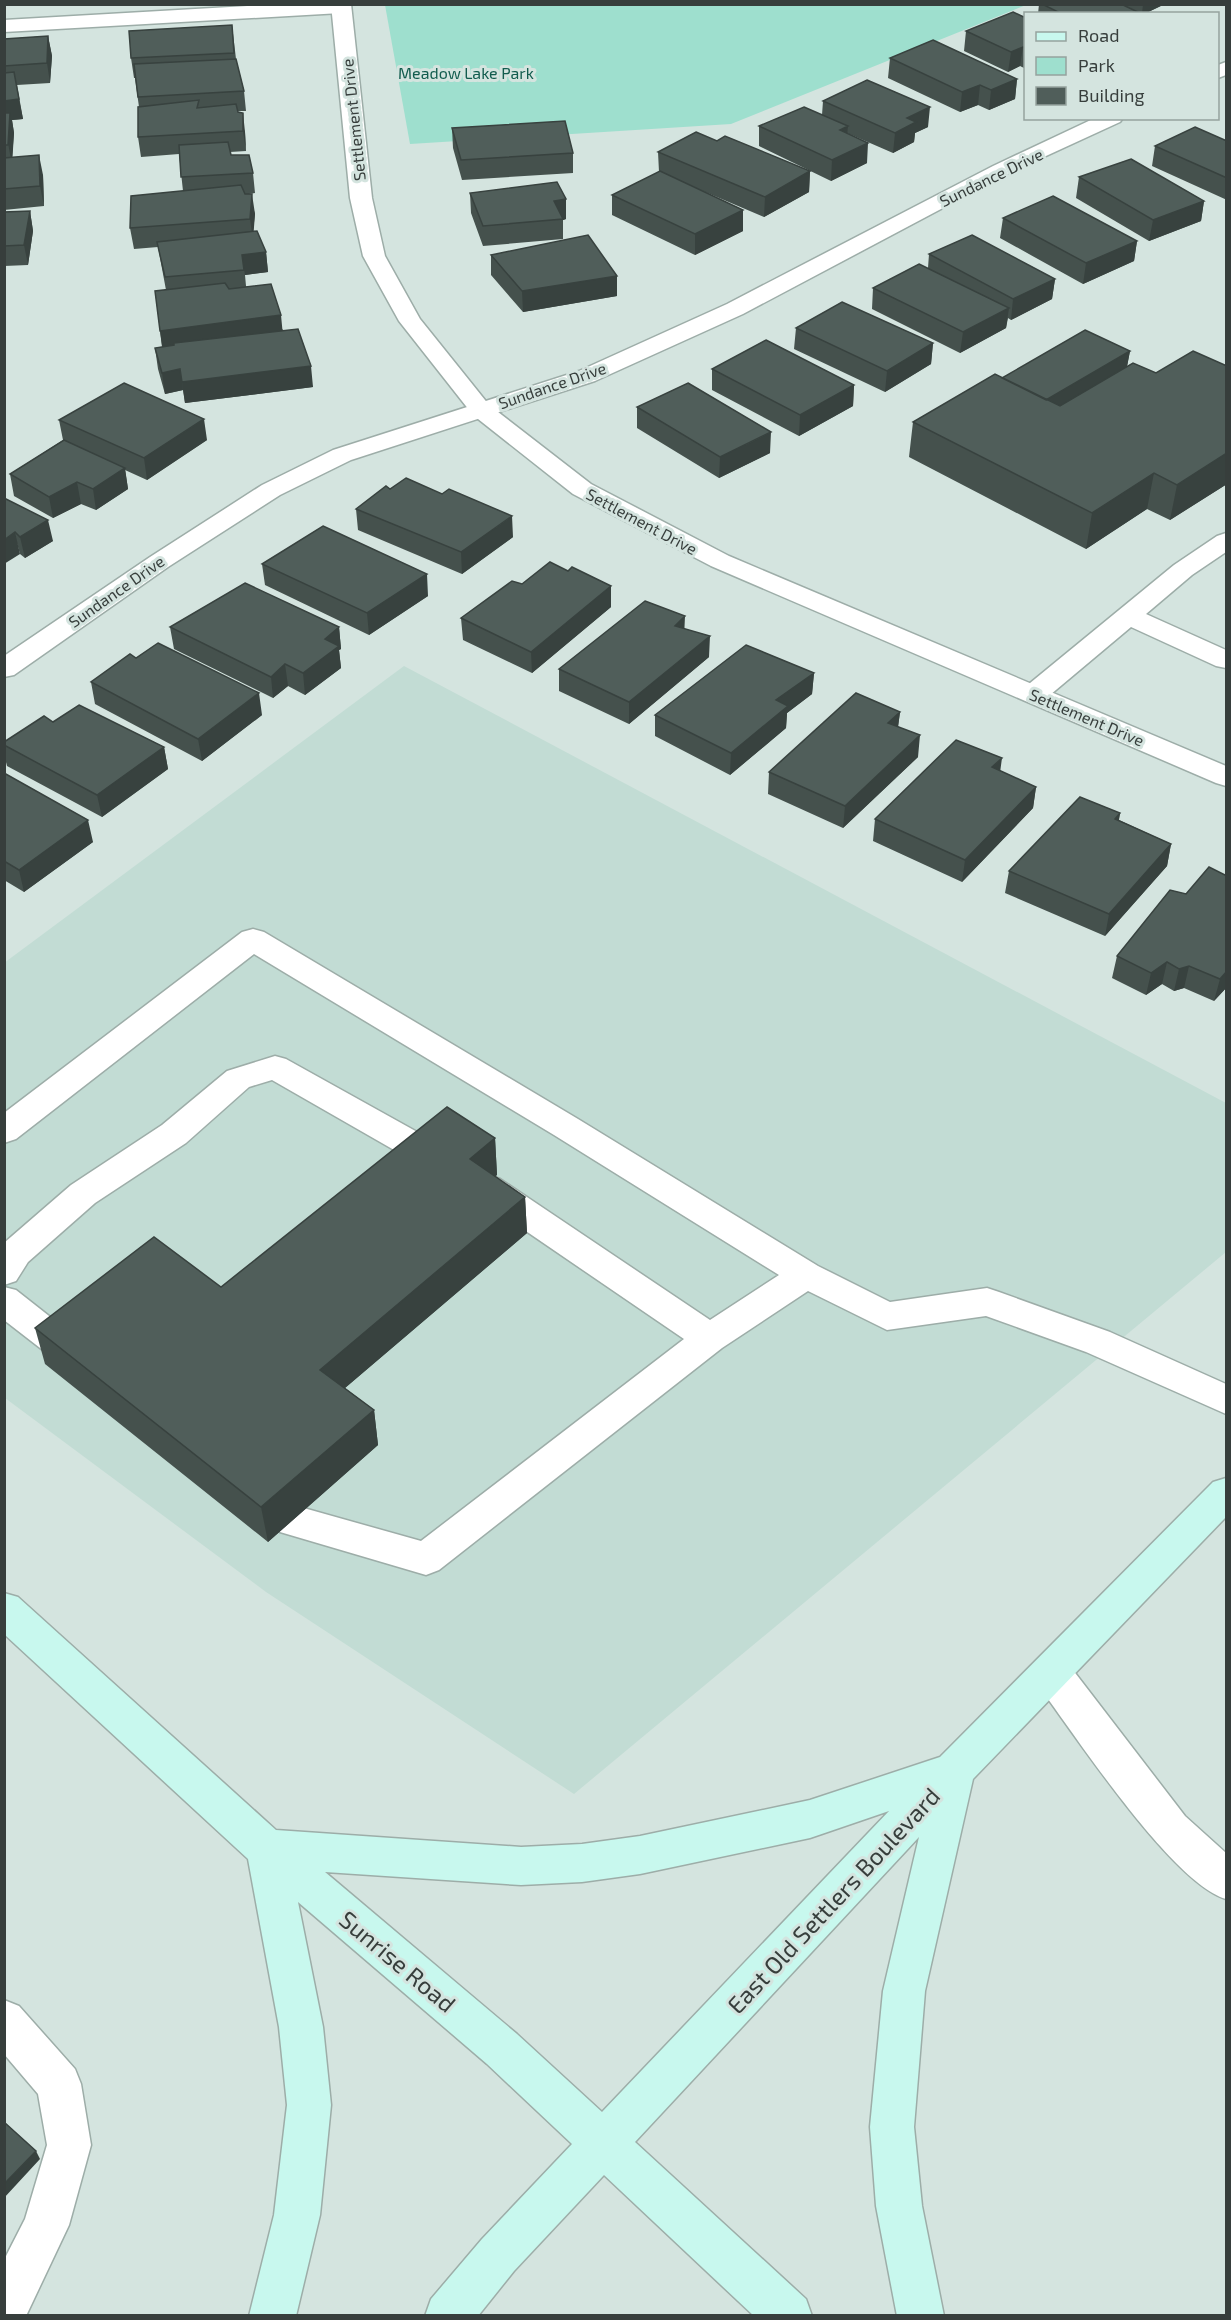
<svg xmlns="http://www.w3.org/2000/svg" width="1231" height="2320" font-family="'Exo 2',sans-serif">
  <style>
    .built { fill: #c2dcd4 }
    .green { fill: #9edfce }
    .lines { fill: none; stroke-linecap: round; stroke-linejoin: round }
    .service-casing { stroke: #9dada8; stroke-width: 3 }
    .minor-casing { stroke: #9dada8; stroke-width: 3 }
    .tertiary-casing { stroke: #9dada8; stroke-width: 3 }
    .secondary-casing { stroke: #9dada8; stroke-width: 3 }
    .service { fill: #fff; fill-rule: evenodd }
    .minor { fill: #fff; fill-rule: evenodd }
    .tertiary { fill: #fff; fill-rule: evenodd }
    .secondary { fill: #c8f8ee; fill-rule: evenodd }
    .wall { fill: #45514d }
    .shaded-wall { fill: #38423f }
    .building { fill: #505e5a; stroke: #38423f; stroke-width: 1.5 }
    .labels { text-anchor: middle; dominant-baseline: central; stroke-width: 6; stroke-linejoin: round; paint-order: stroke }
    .far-park-label { font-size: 16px; fill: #125c4e; stroke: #d4e4df }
    .far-street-label { font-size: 16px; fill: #373e3c; stroke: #d4e4df }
    .near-street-label { font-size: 24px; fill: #373e3c; stroke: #d4e4df }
  </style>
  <rect width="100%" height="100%" fill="#d4e4df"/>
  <path class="built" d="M404 666 1226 1103V1252L574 1794 266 1592 5 1398 4 963Z"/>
  <path class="green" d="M385 5H1026L731 124 410 144Z"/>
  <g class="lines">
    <defs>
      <path id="service" d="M1226 533V552L1192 575 1146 614 1226 650V668L1216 666 1131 627 1044 700 1034 702 1024 700 1020 694 1024 688 1174 565 1217 536Z
        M253 929 264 932 578 1119 818 1266 890 1302 987 1288 999 1292 1110 1332 1226 1384V1414L1086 1352 986 1316 887 1330 808 1291 722 1348 439 1570 426 1575 280 1532 274 1521 280 1510 293 1505 421 1541 684 1339 476 1197 471 1188 476 1179 488 1175 500 1179 710 1320 779 1275 554 1135 254 954 16 1139 4 1143V1113L242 932Z
        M275 1056 286 1059 446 1148 450 1157 446 1166 434 1169 422 1166 272 1080 249 1087 186 1143 95 1203 28 1262 16 1281 4 1285V1243L71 1185 162 1125 227 1071Z
        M4 1287 16 1290 77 1338 83 1348 77 1358 65 1362 53 1358 4 1320Z
        M1052 1656 1066 1661 1185 1816 1226 1853V1899C1172 1883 1075 1735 1038 1685L1032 1673 1038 1661Z
        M4 2000 19 2006 75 2069 81 2084 91 2145 69 2225 26 2316H4V2260L25 2219 47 2145 38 2094 4 2054Z"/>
      <path id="minor" d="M283 4H349L351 7 348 11 341 13 4 32V20Z
        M1226 62V75L1218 78V65Z
        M1095 118H1123L1120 122 1007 174 743 314 595 381 351 460 280 495 168 567 14 675 4 677V656L150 557 262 485 333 450 579 371 727 304 993 166Z"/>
      <path id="tertiary" d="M331 4H351L372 198 385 256 420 319 489 405 591 484 729 556 1226 766V786L1216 783 711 566 573 494 473 415 399 321 363 256 350 198Z"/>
      <path id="secondary" d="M1226 1478V1517L973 1779 925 1991 914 2127 922 2206 944 2316H897L876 2206 870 2127 883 1991 919 1837 635 2142 806 2299 812 2316H754L604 2175 514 2271 478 2316H425L431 2299 482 2239 572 2144 487 2064 298 1902 323 2027 331 2105 320 2215 296 2316H249L274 2215 287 2105 279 2027 248 1859 4 1634V1593L18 1597 276 1830 521 1847 582 1844 640 1836 810 1800 940 1757 1213 1482ZM889 1811 602 2112 517 2034 325 1872 521 1885 582 1882 640 1874 810 1838Z"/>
    </defs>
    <use href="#service" class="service-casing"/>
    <use href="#minor" class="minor-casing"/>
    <use href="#tertiary" class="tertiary-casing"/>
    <use href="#secondary" class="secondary-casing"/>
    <use href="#service" class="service"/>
    <use href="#minor" class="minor"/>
    <use href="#tertiary" class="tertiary"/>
    <use href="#secondary" class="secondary"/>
  </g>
  <path class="wall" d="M1039 4H1165L1144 14H1038Z
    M1026 18V69L1020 66 1008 72 964 51 966 31Z
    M232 25 236 59 244 91 246 111H237L245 132 246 151 230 152 231 155 253 173 255 193 249 194 255 214 253 231 266 252 268 272 245 275 246 286 283 330 313 387 185 403 183 390 165 394 158 369 155 348 162 347 160 331 166 290 158 247 134 249 130 228 183 191 179 154 141 157 138 137 139 107 135 78H134L131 58Z
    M48 36 52 56 50 83 17 85 23 119 12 120 14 133 12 157 43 175 44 206 4 210V39Z
    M890 58 1017 79 1015 99 989 110 978 105 960 112 888 78Z
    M823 101 928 127 915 133 914 142 893 153 847 133 867 163 831 181 759 146V126L822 115Z
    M452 128 573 153V173L462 180 453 148Z
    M717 141 810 171 809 192 764 217 684 183 743 210V231L695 255 612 215V195L659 172 658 152Z
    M1227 141V200L1152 166 1155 146Z
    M1079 177 1204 201 1201 221 1149 241 1076 198Z
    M470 193 566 199V219L563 220V239L483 246 471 213Z
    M30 211 33 231 28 265 4 266V212Z
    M1003 218 1137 241 1134 261 1083 284 1000 238Z
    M929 254 1055 279 1052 299 1011 320 1008 318 1006 328 960 353 872 309 873 288 928 268Z
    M491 255 617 276V296L523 312 491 275Z
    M796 328 933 343 931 364 885 392 794 349Z
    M1130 351 1127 366 1156 373 1227 366V484L1170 520 1147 509 1086 549 909 457 913 422 1002 378Z
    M712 369 854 385 853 406 799 436 712 390Z
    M637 407 770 453 719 478 637 428Z
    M59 420 207 440 147 480 125 470 128 489 96 510 81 504 53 518 14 496 10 474 63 440Z
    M390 489 513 537 462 574 358 530 356 509Z
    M4 498 53 541 25 558 20 554Z
    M262 564 428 596 369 635 265 585Z
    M568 571 611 586V607L532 673 463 640 461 618 522 584Z
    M170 627H339L341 649 339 650 341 668 305 695 288 686 273 698 174 649Z
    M684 628 709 657 629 724 559 691V669Z
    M814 673 812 694 787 713 786 728 730 775 655 736V715Z
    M91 682 262 715 202 761 95 704Z
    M900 712 898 727 918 757 843 828 768 794 769 772Z
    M53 722 164 747 168 769 102 817 7 766 4 754V742Z
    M1000 771 1036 787 1033 808 962 882 873 841 875 819Z
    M4 773 93 842 24 892 4 880Z
    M1120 813 1119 820 1171 844 1167 866 1105 936 1005 893 1009 871Z
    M1227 876V987L1214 1001 1184 988 1174 991 1162 984 1146 995 1112 978 1117 956 1186 894Z
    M495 1138 497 1175 495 1176 525 1197 527 1233 345 1388 374 1410 378 1445 268 1542 45 1364 35 1328 221 1287Z"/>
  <path class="shaded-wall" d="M1143 4H1165L1144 14H1142Z
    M48 36 52 56 50 83 47 63Z
    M1023 47 1020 66 1008 72 1011 52Z
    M1017 79 1015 99 989 110 991 90Z
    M980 85 978 105 960 112 962 92Z
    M19 99 23 119 12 120 14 133 12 165 4 121V101Z
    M930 107 928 127 915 133 914 142 893 153 895 133 907 118Z
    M243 113 245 132 246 151 243 131Z
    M848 126 846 146 840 130Z
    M868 143 867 163 831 181 832 160Z
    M39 155 43 175 44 206 40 186Z
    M810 171 809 192 764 217 765 197Z
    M252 194 255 214 253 240 250 219Z
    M566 199V219L563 220 554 201Z
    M1204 201 1201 221 1149 241 1153 220Z
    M743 210V231L695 255V234Z
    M30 211 33 231 28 265 24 245Z
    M1137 241 1134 261 1083 284 1086 263Z
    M266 252 268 272 245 275 242 255Z
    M617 276V296L523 312 522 291Z
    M1055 279 1052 299 1011 320 1013 299Z
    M1009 308 1006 328 960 353 963 332Z
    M281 315 283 336 163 352 160 331Z
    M933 343 931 364 885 392 887 371Z
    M1130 351 1126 372 1040 423 1043 402Z
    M311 366 313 387 185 403 182 382Z
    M180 369 183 390 165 394 162 373Z
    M854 385 853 406 799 436 800 415Z
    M204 419 207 440 147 480 144 458Z
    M771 432 770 453 719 478 720 457Z
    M1227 453V484L1170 520 1177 485Z
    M125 468 128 489 96 510 93 489Z
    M1154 473 1147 509 1086 549 1092 513Z
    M77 482 81 504 53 518 49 497Z
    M512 516 513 537 462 574 461 552Z
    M48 520 53 541 25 558 20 537Z
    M15 532 20 554 4 564V540Z
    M427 574 428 596 369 635 367 613Z
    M611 586V607L532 673 531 652Z
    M685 616 684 638 675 626Z
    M339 627 341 649 339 650 341 668 305 695 303 673 325 639Z
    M710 636 709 657 629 724V702Z
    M285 664 288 686 273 698 271 677Z
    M814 673 812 694 787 713 786 728 730 775 731 753 776 700Z
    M259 693 262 715 202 761 198 739Z
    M900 712 897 734 888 723Z
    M920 735 918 757 843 828 845 806Z
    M164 747 168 769 102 817 97 795Z
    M1002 758 999 780 992 767Z
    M1036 787 1033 808 962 882 965 860Z
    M1120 813 1116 835 1115 819Z
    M88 820 93 842 24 892 19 870Z
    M1171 844 1167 866 1105 936 1109 914Z
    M1167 962 1162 984 1146 995 1151 973Z
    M1189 966 1184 988 1174 991 1179 969Z
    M1227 971V987L1214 1001 1220 979Z
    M495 1138 497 1175 472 1195 470 1159Z
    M525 1197 527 1233 325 1405 320 1370Z
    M374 1410 378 1445 268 1542 261 1507Z
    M36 2151 40 2159 4 2198V2184Z"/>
  <path class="building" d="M1042 4H1121L1142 14H1062Z
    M1013 12 1026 18V48L1023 47 1011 52 966 31Z
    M232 25 234 53 131 58 129 31Z
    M48 36 47 63 4 66V39Z
    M933 40 1017 79 991 90 980 85 962 92 890 58Z
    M236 59 244 91 138 97 134 64Z
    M14 72 19 99 4 101V73Z
    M867 80 930 107 907 118 916 122 895 133 823 101Z
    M199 100 197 108 236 104 238 112 243 113V131L138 137V107Z
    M804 107 848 126 840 130 868 143 832 160 759 126Z
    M4 113H10L8 145H4Z
    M565 121 573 153 461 160 452 128Z
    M1195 127 1227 141V178L1155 146Z
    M696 132 717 141 725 136 810 171 765 197 658 152Z
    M228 142 231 155H249L253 173 181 177 179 145Z
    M39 155 40 186 4 189V158Z
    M1131 159 1204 201 1153 220 1079 177Z
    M660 171 743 210 695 234 612 195Z
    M557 182 566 199 554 201 563 219 483 226 470 193Z
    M241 185 245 194H252L250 219 130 228 131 196Z
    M1053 196 1137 241 1086 263 1003 218Z
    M30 211 24 245 4 246V212Z
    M257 231 266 252 242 255 244 270 165 277 157 242Z
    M588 235 617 276 522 291 491 255Z
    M972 235 1055 279 1013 299 929 254Z
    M919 264 1009 308 963 332 873 288Z
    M225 283 229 289 271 284 281 315 160 331 155 291Z
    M842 302 933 343 887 371 796 328Z
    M298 329 311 366 182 382 180 369 162 373 155 348 174 345V343Z
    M1085 330 1130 351 1046 400 1002 378Z
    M766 340 854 385 800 415 712 369Z
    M1193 351 1227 366V453L1177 485 1154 473 1092 513 913 422 995 374 1060 406 1133 363 1156 373Z
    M124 383 204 419 144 458 59 420Z
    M688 383 771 432 720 457 637 407Z
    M64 440 125 468 93 489 77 482 49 497 10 474Z
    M406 478 442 494 449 489 512 516 461 552 356 509 386 486 390 489Z
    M4 498 48 520 20 537 15 532 4 540Z
    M323 526 427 574 367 613 262 564Z
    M550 562 568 571 572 567 611 586 531 652 461 618 512 581 522 584Z
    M245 583 339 627 325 639 339 646 303 673 285 664 271 677 170 627Z
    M645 601 685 616 675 626 710 636 629 702 559 669Z
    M158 643 259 693 198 739 91 682 130 654 136 658Z
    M746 645 814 673 776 700 788 706 731 753 655 715Z
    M856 693 900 712 888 723 920 735 845 806 769 772Z
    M79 705 164 747 97 795 4 745V742L44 716 53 722Z
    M956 740 1002 758 992 767 1036 787 965 860 875 819Z
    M4 773 88 820 19 870 4 861Z
    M1080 797 1120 813 1115 819 1171 844 1109 914 1009 871Z
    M1209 867 1227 876V971L1220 979 1189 966 1179 969 1167 962 1151 973 1117 956 1170 890 1186 894Z
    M447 1107 495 1138 470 1159 525 1197 320 1370 374 1410 261 1507 35 1328 154 1237 221 1287Z
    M4 2122 36 2151 4 2184Z"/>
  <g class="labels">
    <g class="far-park-label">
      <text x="466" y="72">Meadow Lake Park</text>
    </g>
    <g class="far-street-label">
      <text transform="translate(353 120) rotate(-96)">Settlement Drive</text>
      <text transform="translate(991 177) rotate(-26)">Sundance Drive</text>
      <text transform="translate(552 385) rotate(-19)">Sundance Drive</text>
      <text transform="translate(642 521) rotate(28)">Settlement Drive</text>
      <text transform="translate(116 591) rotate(-35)">Sundance Drive</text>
      <text transform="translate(1087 717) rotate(23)">Settlement Drive</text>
    </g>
    <g class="near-street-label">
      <text transform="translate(833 1900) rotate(-47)">East Old Settlers Boulevard</text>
      <text transform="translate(398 1961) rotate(40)">Sunrise Road</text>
    </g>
  </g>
  <rect width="1231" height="2320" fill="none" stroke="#373e3c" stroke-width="12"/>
  <rect x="1024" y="12" width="195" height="108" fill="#d4e4df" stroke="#95a29e" stroke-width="1.5"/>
  <rect x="1036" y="32" width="30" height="9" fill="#c8f8ee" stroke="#95a29e" stroke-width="1.5"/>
  <text x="1078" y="42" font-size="18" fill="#373e3c">Road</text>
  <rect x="1036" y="57" width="30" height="18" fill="#9edfce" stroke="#95a29e" stroke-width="1.5"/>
  <text x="1078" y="72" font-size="18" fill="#373e3c">Park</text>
  <rect x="1036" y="87" width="30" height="18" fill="#505e5a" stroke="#95a29e" stroke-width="1.5"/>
  <text x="1078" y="102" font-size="18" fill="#373e3c">Building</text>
</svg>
